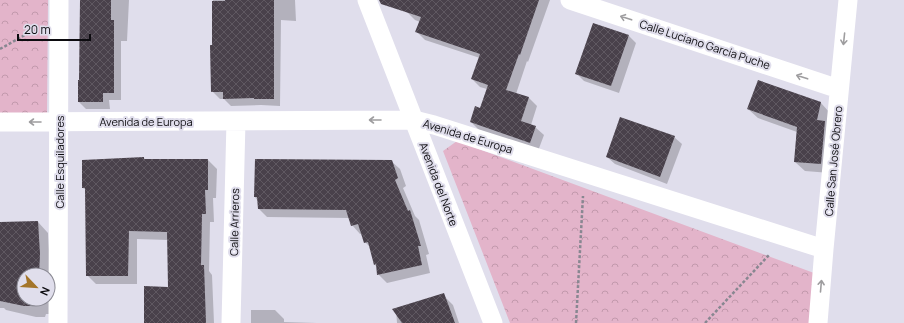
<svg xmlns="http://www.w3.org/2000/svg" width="904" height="323" font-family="Manrope,sans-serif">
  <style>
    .forest { fill: url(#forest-crowns) }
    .shadow { fill: #0003; fill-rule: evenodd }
    .building { fill: url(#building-cross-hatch) }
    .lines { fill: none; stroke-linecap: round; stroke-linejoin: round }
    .path { stroke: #888791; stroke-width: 2.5; stroke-dasharray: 3 2; stroke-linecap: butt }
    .minor { stroke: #fff; stroke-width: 19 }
    .oneway { stroke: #9e9d9f }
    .labels { text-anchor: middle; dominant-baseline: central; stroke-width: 4; stroke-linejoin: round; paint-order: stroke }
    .street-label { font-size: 11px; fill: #0c0b0f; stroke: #e0deec }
  </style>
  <defs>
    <pattern id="forest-crowns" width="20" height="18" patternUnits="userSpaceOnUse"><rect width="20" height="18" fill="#e3b4ca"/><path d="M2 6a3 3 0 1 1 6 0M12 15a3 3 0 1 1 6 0" fill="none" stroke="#c299ac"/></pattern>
    <pattern id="building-cross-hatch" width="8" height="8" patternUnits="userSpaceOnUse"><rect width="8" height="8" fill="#49414b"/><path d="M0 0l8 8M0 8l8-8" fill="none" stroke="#5f5861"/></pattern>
  </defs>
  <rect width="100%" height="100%" fill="#e0deec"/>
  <path class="forest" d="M0 0H48L47 116H0Z
    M457 141 814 273 810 323H510L443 151Z"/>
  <path class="shadow" d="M81 0H129L127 41H121V100H109L110 109H86L79 102 80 81Z
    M213 0H295L296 21 281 20 280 106 261 105 231 106 224 99H220L212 91Z
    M411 0H550L528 62 527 61 516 94 529 98 537 106 531 125 535 127 544 135 538 151 479 130 471 122 480 109 487 89 480 87 472 79 480 58 425 40 417 32 420 22 415 20 407 12Z
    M629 36 636 43 619 93 584 81 576 73Z
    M821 103 830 113V173L805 171 795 162 797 132 758 118 748 109Z
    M674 137 682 144 667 184 615 164 607 157Z
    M144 158 146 160H208L217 169 216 198H213L214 222H210L209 271 212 275 214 323H145L169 288 168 240 137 239V284H96L87 275 86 190 83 188V161Z
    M391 161 400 169 406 186 403 188 415 216 419 220 429 254 426 255 430 273 387 283 378 274 377 267 375 265 371 248 365 242 362 234H360L352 225 349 218 267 217 259 209 258 201 255 197Z
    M38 222 48 233 50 266 49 314H46L45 317H36L6 310 4 308H0V223ZM24 275H48V299H24Z
    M444 296 453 305 459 323H397L396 309Z
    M251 310H275L284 319V322L317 323H251Z"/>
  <path class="building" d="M80 0H111V20H114V93H103V102H78V80H79Z
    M225 0H274V99H254V98L223 99V92H211L210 45H212V1H225Z
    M379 0H539L520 55 519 54 506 90 529 97 521 121 536 126 530 143 470 122 475 106 480 108 488 85 471 79 480 54 415 32 421 17 381 4Z
    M593 23 629 35 611 86 575 74Z
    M758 80 821 102 817 120 825 121 821 164 794 162 797 127 747 109Z
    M620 117 675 136 660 177 606 157Z
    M144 157V159H208V190H205L206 214H202L201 265H204L206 323H144V286L168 287 167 232 129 231 128 276H86L85 188H82V160Z
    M255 159 392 160 398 178 395 180 408 211 410 210 421 246H418L422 265 377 275 376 264 374 265 368 242 364 243 358 224 351 226 346 210 258 209 257 197H254Z
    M38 221 40 254 39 275H24V299H38V304H35V306H24L0 301V222Z
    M444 293 455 323H402L392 309Z"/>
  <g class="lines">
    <path class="path" d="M0 49 32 31 37 32
      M576 323 583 196
      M705 323 769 255"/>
    <path class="minor" d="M367 0 493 323
      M570 0 839 89
      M0 122 414 120 434 125 824 249
      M58 323 59 0
      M231 323 236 121
      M818 323 824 249 848 0"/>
  </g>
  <defs><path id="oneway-shaft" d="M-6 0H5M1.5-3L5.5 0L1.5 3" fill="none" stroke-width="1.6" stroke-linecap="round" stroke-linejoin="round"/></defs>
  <g class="oneway">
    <use href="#oneway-shaft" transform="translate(626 18) rotate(-162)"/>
    <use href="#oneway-shaft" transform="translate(844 39) rotate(96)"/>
    <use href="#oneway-shaft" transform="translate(802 77) rotate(-162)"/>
    <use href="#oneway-shaft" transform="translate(375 120) rotate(180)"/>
    <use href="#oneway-shaft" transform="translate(35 122) rotate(180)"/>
    <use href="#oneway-shaft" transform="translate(821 286) rotate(-85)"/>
  </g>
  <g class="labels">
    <g class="street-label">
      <text transform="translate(705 44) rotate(18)">Calle Luciano García Puche</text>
      <text x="146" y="121">Avenida de Europa</text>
      <text transform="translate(468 136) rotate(17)">Avenida de Europa</text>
      <text transform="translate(833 161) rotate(-85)">Calle San José Obrero</text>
      <text transform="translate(59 162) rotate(-90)">Calle Esquiladores</text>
      <text transform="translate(439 184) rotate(69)">Avenida del Norte</text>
      <text transform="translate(234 222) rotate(-89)">Calle Arrieros</text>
    </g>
  </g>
  <g transform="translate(36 287) rotate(115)"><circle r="19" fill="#e0deec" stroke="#8b8a94"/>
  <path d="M0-3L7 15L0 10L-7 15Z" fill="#a47529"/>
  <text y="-6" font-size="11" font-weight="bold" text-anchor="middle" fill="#0c0b0f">N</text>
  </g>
  <path d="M18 34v6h72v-6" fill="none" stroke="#0c0b0f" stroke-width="2"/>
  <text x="24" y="34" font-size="12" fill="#0c0b0f" stroke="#e0deec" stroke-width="3" paint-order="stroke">20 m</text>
</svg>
